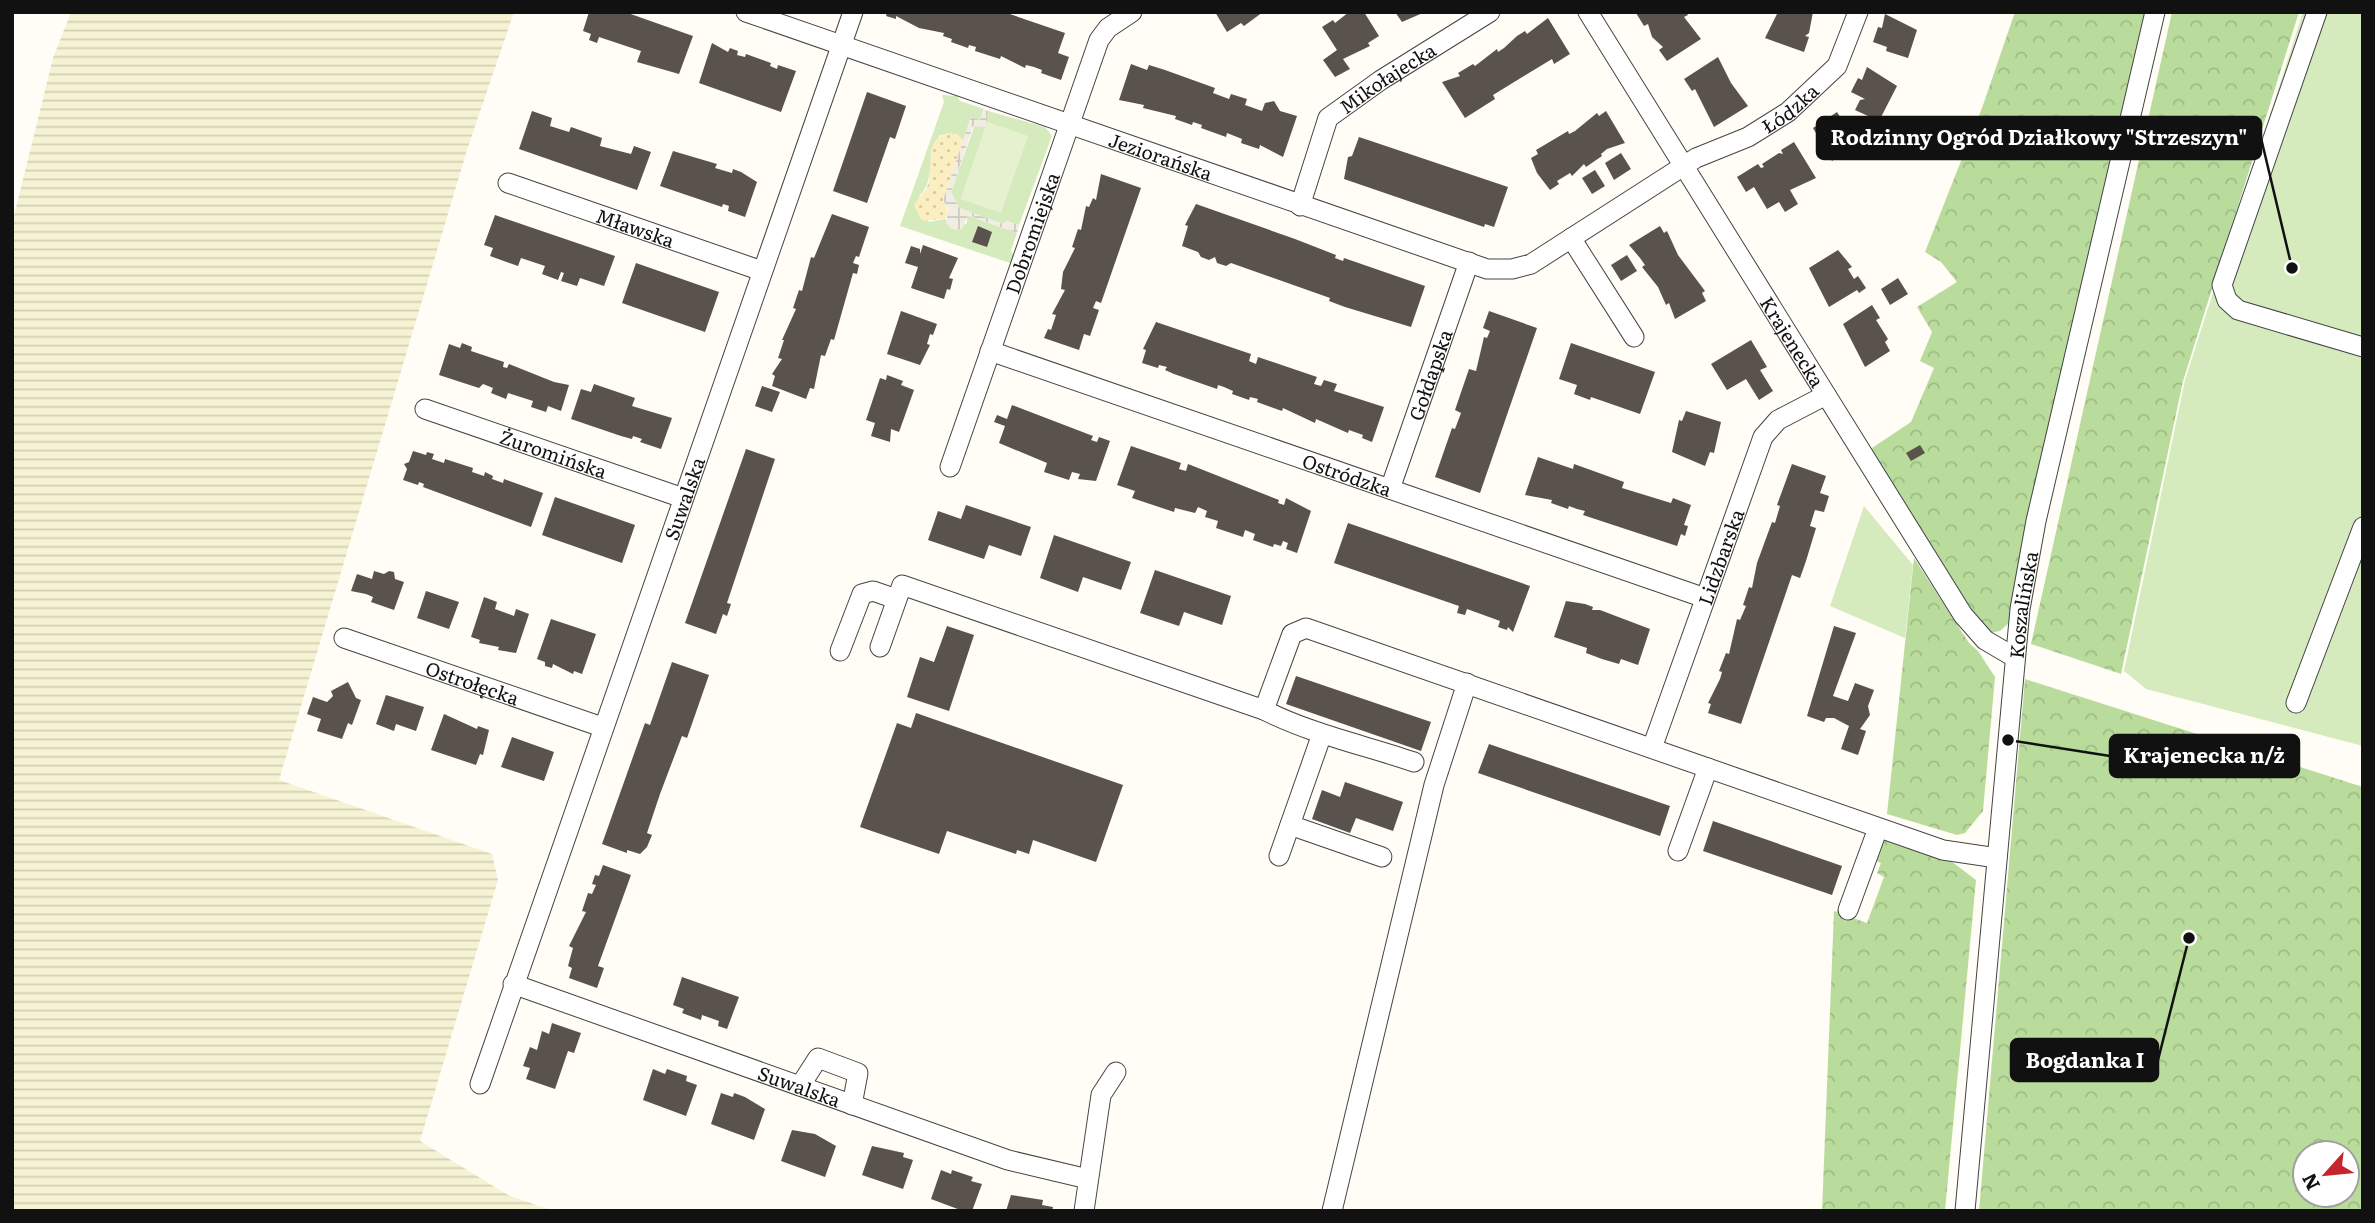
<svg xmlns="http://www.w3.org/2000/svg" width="2375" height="1223" font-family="Literata,serif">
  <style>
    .farmland { fill: url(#farmland-rules) }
    .green { fill: #d5ebbd }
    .forest { fill: url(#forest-crowns); fill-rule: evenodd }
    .sand { fill: url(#sand-dots) }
    .pitch { fill: #e6f2cf }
    .plaza { fill: url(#plaza-grid) }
    .building { fill: #5a524d }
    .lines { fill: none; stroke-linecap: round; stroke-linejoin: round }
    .minor-casing { stroke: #444; stroke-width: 21 }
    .minor { stroke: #fff; stroke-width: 19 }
    .labels { text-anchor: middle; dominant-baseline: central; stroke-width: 7; stroke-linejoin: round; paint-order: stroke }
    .street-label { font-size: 19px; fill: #111; stroke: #fff }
    .leader { fill: none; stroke: #111; stroke-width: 2.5 }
    .callout-dot { fill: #111; stroke: #fff; stroke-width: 2.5 }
    .callout { fill: #111; stroke: #111; stroke-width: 2.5 }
    .callout-label { font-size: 21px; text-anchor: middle; font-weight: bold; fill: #fff }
  </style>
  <defs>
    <pattern id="farmland-rules" width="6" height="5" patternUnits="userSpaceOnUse" patternTransform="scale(1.75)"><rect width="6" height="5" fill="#f6f3d4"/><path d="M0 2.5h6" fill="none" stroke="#d2cfb5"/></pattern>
    <pattern id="forest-crowns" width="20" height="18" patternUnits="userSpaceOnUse" patternTransform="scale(1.75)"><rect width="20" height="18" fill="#b9dc9c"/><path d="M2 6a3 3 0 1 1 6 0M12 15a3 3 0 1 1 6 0" fill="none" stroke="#9ebc85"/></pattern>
    <pattern id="sand-dots" width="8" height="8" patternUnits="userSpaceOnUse" patternTransform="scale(1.75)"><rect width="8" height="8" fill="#fbeec1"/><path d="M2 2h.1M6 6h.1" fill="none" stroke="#d6cba5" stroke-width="1.8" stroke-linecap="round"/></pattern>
    <pattern id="plaza-grid" width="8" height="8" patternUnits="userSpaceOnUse" patternTransform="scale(1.75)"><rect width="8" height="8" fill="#f1ede2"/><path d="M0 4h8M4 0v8" fill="none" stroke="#cecac1"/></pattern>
  </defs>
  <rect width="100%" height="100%" fill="#fffdf5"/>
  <path class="farmland" d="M71 12H514L467 150 279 780 492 854 498 880 420 1141 508 1195 553 1211H12V224L53 58Z"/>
  <path class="green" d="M2303 12H2363V746L2146 689 2124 671 2185 380Z
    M942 95 957 96 960 101 984 109 980 120 971 117 963 141 957 134 940 135C926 155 936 181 919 196L929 222 945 219 955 230 967 223V215L1017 233 1011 250 1015 259 1013 264 900 226 944 102Z
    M988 111 1045 127 1052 136 1019 225 1007 221 1003 224 959 208 951 192 975 124 986 127 961 199 1028 137 984 121Z
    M1864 506 1913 565 1905 638 1830 606Z"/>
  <path class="forest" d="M2015 12H2147L2010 622 2000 631 1989 633 1982 628 1869 450 1911 422 1934 368 1920 361 1932 332 1917 307 1957 282 1941 262 1925 252 1982 108Z
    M2172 12H2299L2183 381 2121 674 2031 644Z
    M1914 558 1969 643 1978 651 1995 677 1983 811 1965 833 1957 835 1887 814Z
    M2025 679 2363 787V1211H1979ZM2347 1153V1195H2305V1153Z
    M1884 839 1951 861 1976 880 1945 1211H1822L1834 911 1867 923 1884 877 1877 873 1881 863 1873 860Z"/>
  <path class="sand" d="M947 133 957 134 963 141 943 200 948 212 945 219 922 221 914 205C918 198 924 193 927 187 936 169 921 142 947 133Z"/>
  <path class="pitch" d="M987 122 1028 136 1001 213 961 199Z"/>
  <path class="plaza" d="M984 109 988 111 986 127 973 126 951 192 959 208 1003 224 1007 221 1019 225 1017 233 968 215 962 229H951L946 223 948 209 943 200 971 117 980 120Z"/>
  <path class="building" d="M589 12H625L693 36 679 74 637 62 641 51 599 37 597 43 589 40 591 34 583 31Z
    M887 12H1004L1065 33 1058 53 1069 57 1061 80 1041 73 1042 70 1034 67 1026 65 1025 68 1001 56 1000 59 975 51 976 47 969 45 968 48 951 42 952 39 943 36 944 33 919 28 896 16V19L886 16Z
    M1215 12H1263L1244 26 1241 23 1227 32Z
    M1349 12H1364L1379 36 1368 43 1370 46 1343 59 1350 69 1335 77 1323 60 1337 50 1322 27 1333 20 1335 23Z
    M1395 12H1425L1402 22Z
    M1686 12 1688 15 1684 17 1701 39 1667 61 1659 50 1663 47 1652 37 1648 24 1644 26 1636 13Z
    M1778 12H1813L1809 33 1805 36 1809 37 1804 52 1765 38Z
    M1885 14 1917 30 1908 58 1886 51 1887 47 1873 42 1878 27 1882 28Z
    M1548 18 1570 54 1554 64 1552 59 1493 95 1495 99 1465 118 1442 82 1460 76 1458 73 1473 64 1475 66 1497 49 1498 52 1504 48 1517 36 1525 31 1527 34Z
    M712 43 728 52 730 48 738 51 737 55 745 57 746 54 771 63 770 66 777 69 778 65 796 71 781 112 699 83Z
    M1718 57 1731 83 1748 106 1714 127 1695 89 1692 91 1684 79Z
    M1131 64 1147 70 1149 65 1165 70 1215 88 1213 93 1229 99 1231 94 1247 99 1245 105 1262 111 1265 103 1274 101 1280 111 1297 116 1283 157 1260 145 1259 149 1241 143 1242 139 1227 133 1226 137 1201 128 1202 125 1193 122 1192 125 1175 119 1176 116 1143 108 1144 105 1119 100Z
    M1867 67 1897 86 1879 121 1855 110 1860 100 1865 99 1851 92 1858 78 1862 80Z
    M867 92 906 106 895 139 890 137 867 203 833 191Z
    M532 111 552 118 550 126 569 132 571 127 602 138 600 146 631 154 634 146 651 152 637 190 519 149Z
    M1606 111 1625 143 1607 149 1601 154 1602 156 1586 167 1584 164 1572 176 1570 173 1557 181 1559 184 1550 190 1537 173 1531 158 1538 154 1536 150 1568 131 1569 134 1575 131 1597 113 1599 116Z
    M1837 112 1857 143 1832 161 1813 128Z
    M1359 137 1508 187 1494 227 1485 224 1484 227 1344 179 1348 157 1352 156Z
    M1794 142 1816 178 1790 190 1798 204 1785 212 1779 202 1767 209 1754 187 1746 192 1737 177 1758 164 1761 168 1764 167 1762 164 1779 153 1783 154 1781 150Z
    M673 151 717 164 715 168 732 173 733 169 741 172 757 182 745 217 728 211 729 206 723 204 722 207 660 186Z
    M1621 153 1631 169 1614 180 1605 163Z
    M1595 170 1605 186 1592 194 1582 178Z
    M1101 174 1141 188 1101 303 1096 301 1093 308 1099 310 1090 336 1084 334 1079 350 1044 338 1048 329 1051 330 1056 315 1052 314 1065 290 1061 289 1063 272 1075 248 1072 247 1078 229 1081 230 1086 206 1089 207 1093 198 1096 200Z
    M1196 204 1295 239 1336 255 1335 258 1343 261 1344 258 1425 286 1411 327 1345 307 1329 301 1330 298 1231 263 1226 266 1217 263 1215 257 1209 260 1201 257 1198 252 1182 246 1188 226 1185 225Z
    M832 214 869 227 859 257 856 256 853 263 859 265 857 274 853 273 834 340 831 339 825 356 821 355 814 389 810 388 806 399 772 386 775 376 772 374 782 359 778 358 784 340H782L796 309 793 308 799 290 802 291 811 257 814 258Z
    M495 215 615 256 604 286 580 278 577 286 561 281 564 273 561 272 558 280 542 274 545 266 521 258 518 266 490 256 493 248 484 245Z
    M978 226 992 232 987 247 972 242Z
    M1660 226 1664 233 1667 231 1678 255 1705 291 1702 293 1706 301 1675 319 1669 303 1666 305 1658 287 1642 267 1645 265 1640 258 1629 245Z
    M923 245 958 258 949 278 953 279 950 290 947 289 944 299 911 288 918 267 905 263 911 246 920 249V254Z
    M1838 250 1852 267 1848 269 1854 279 1858 276 1866 288 1859 293 1857 290 1829 307 1809 268Z
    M1627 255 1637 271 1621 281 1611 265Z
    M636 263 719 292 705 332 622 303Z
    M1898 278 1908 294 1890 305 1881 289Z
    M1872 305 1880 318 1876 320 1888 339 1885 342 1890 351 1865 367 1843 324Z
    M901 311 937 324 933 335 930 334 927 344 930 345 920 365 887 354Z
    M1489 311 1537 328 1480 493 1435 477 1452 428 1455 429 1461 413 1455 410 1469 369 1476 371 1484 337 1487 338 1490 331 1483 328Z
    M1156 322 1251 354 1249 361 1256 364 1258 357 1317 377 1314 384 1321 386 1324 380 1337 384 1334 391 1384 407 1372 442 1362 438 1363 435 1349 430 1348 433 1316 419 1315 423 1283 408 1282 411 1257 402 1258 399 1250 397 1249 400 1232 394 1233 391 1224 387 1218 385 1217 389 1174 374 1165 370 1167 367 1159 365 1158 368 1142 363 1146 350 1143 349Z
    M1751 340 1767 367 1760 370 1773 391 1759 400 1746 379 1727 390 1711 364Z
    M462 343 472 347 471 351 504 362 503 367 507 368 509 364 554 382 569 385 561 411 548 406 546 412 531 407 533 401 508 393 506 399 491 393 493 388 483 384 479 388 439 375 449 344 460 348Z
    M1571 343 1655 372 1640 414 1591 397 1590 400 1574 394 1577 385 1559 379Z
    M887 375 903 381 901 385 914 390 899 432 891 429 890 442 871 436 875 423 866 420 880 378 886 380Z
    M594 384 635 398 632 406 672 418 661 449 640 442 642 439 633 436 632 439 621 436 571 419 581 389 591 392Z
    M762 386 780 392 772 412 755 406Z
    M1012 405 1093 436 1091 440 1097 442 1099 437 1110 441 1096 481 1078 479 1080 474 1072 472 1069 480 1044 472 1047 463 999 443 1005 426 994 422 997 415 1007 419Z
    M1686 411 1721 422 1714 453 1710 452 1705 466 1672 452 1679 420 1682 421Z
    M1920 445 1925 453 1911 461 1906 453Z
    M1131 446 1181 463 1179 469 1186 471 1188 464 1279 500 1278 503 1284 505 1286 498 1311 511 1297 553 1286 549 1288 543 1283 541 1281 546 1274 544 1273 547 1253 540 1255 534 1245 530 1243 537 1216 528 1218 521 1205 517 1207 511 1198 507 1195 513 1175 508 1174 512 1132 498 1135 491 1117 485Z
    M746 449 775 459 727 603 731 604 727 616 723 614 716 634 685 623Z
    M413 451 426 455 427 452 434 454 432 459 444 463 445 459 473 468 472 472 484 476 485 472 493 476 492 479 503 483 504 479 543 493 531 527 423 487 424 484 419 482 418 485 403 480 407 469 404 464 409 462Z
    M1538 457 1573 469 1574 464 1624 482 1622 488 1671 503 1673 498 1691 505 1684 525 1688 526 1685 536 1681 534 1677 546 1583 515 1585 511 1577 509 1569 506 1568 509 1551 503 1552 500 1525 495Z
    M1792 464 1826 476 1820 493 1829 496 1824 512 1815 510 1810 526 1816 528 1806 561 1800 578 1792 575 1741 724 1708 713 1711 704 1708 703 1720 679 1722 672 1719 671 1726 653 1729 654 1737 619 1740 620 1746 606 1743 605 1749 587 1752 588 1757 563 1772 522 1775 523 1780 506 1777 505Z
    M555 497 635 525 622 563 542 535Z
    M966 505 1031 527 1021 556 989 545 984 559 928 540 938 511 961 519Z
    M1348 523 1530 586 1513 632 1508 627 1507 630 1498 627 1500 621 1467 609 1465 615 1457 613 1459 606 1334 563Z
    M1054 535 1131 562 1121 590 1083 577 1078 592 1040 578Z
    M1155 570 1231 596 1222 625 1184 612 1179 626 1140 613Z
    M374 571 384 574 389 571 394 572 395 579 404 582 394 610 371 602 373 597 366 594 351 591 357 574 372 579Z
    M426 591 459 602 449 629 417 618Z
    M484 597 497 602 495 609 514 616 516 609 529 614 516 653 498 650 499 647 479 643 480 640 471 637Z
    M1566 601 1585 604 1593 607 1592 610H1600L1650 629 1638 665 1621 659 1619 664 1602 659 1586 653 1587 648 1554 637Z
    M551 619 596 634 582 674 574 671 573 674 553 664 552 668 545 666V662L537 659Z
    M947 626 974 635 949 711 907 697 920 657 934 662Z
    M1834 626 1856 633 1833 696 1848 701 1855 683 1874 690 1868 706 1870 715 1860 729 1866 731 1858 755 1841 749 1849 726 1834 718H1826L1824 722 1807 716Z
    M672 662 709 675 687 738 682 736 660 794 647 833 652 835 647 847 640 854 627 850V853L602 844 645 723 650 725Z
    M1296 676 1431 722 1421 751 1286 704Z
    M348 682 356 698 361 700 352 725 348 723 342 739 317 731 321 719 307 714 313 697 327 702 333 696 331 691Z
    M386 695 424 707 416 731 396 724 394 731 376 724Z
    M916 713 1123 785 1096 862 1033 840 1029 854 1017 850 1016 854 947 831 939 854 860 827 897 723 911 728Z
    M444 714 477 729 478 726 489 730 483 755 480 754 476 765 431 750Z
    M512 737 554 752 544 781 501 767Z
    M1489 744 1670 806 1660 836 1478 773Z
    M1345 782 1403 802 1393 831 1356 818 1350 833 1312 819 1322 790 1340 797Z
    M1713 821 1842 866 1832 895 1703 851Z
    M603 865 631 875 598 966 604 968 597 988 569 978 572 968 568 966 573 948 569 946 586 912 582 911 588 893 592 894 596 885 592 884 595 875 599 876Z
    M682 977 739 997 727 1029 718 1026 719 1021 702 1015 701 1020 682 1013 684 1009 673 1005Z
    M552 1023 581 1033 574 1053 568 1051 555 1089 526 1079 530 1068 523 1066 530 1047 537 1050 542 1031 549 1034Z
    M653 1069 665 1074 667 1069 687 1076 686 1081 697 1085 686 1116 643 1100Z
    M721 1093 733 1097 734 1093 745 1097 765 1109 754 1140 711 1124Z
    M792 1130 815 1134 836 1146 825 1177 781 1161Z
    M872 1146 904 1153 903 1157 913 1160 903 1189 862 1175Z
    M941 1170 951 1174 952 1170 973 1177 971 1181 982 1184 972 1211H963L931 1199Z
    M1011 1195 1043 1200 1042 1205 1053 1207 1052 1211H1006Z"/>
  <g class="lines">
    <defs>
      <g id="minor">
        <path id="s1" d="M746 12 1487 269H1512L1531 264 1696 158 1748 137 1788 112 1837 66 1858 12"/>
        <path id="s2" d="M1588 12 1963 615 1985 640 2014 657"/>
        <path d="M2317 12 2222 285 2227 300 2238 310 2363 347"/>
        <path id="s3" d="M508 183 762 271"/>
        <path id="s4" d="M1300 206 1328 118 1381 80 1490 12"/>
        <path d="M1571 238 1634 337"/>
        <path id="s5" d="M990 351 1705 598"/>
        <path id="s6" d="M425 409 683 498"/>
        <path id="s7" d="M950 467 1099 40 1108 28 1132 12"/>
        <path id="s8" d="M1390 489 1469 262"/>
        <path id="s9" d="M344 638 602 727"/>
        <path d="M880 647 902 585 1264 710 1292 634 1306 628 1943 850 1997 858"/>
        <path d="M840 651 862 594 873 591 896 599"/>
        <path d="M2296 703 2363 527"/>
        <path d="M1264 710C1311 734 1364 745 1414 762"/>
        <path id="s10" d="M1652 748 1763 437 1778 420 1826 395"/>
        <path d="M1290 825 1382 857"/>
        <path d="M1678 851 1708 768"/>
        <path d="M1279 856 1322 734"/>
        <path d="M1848 910 1878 828"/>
        <path id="s11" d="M513 984 1008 1160 1088 1179"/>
        <path id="s12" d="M480 1084 853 12"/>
        <path d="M800 1086 818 1058 858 1073 852 1105"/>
        <path d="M1084 1211 1101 1095 1116 1072"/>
        <path d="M1332 1211 1434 785 1467 683"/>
        <path id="s13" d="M1965 1211 2020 609 2036 521 2155 12"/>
      </g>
    </defs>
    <use href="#minor" class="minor-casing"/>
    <use href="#minor" class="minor"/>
  </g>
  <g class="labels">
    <g class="street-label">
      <text stroke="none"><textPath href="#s4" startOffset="164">Mikołajecka</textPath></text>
      <text stroke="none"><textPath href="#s1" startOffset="1132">Łódzka</textPath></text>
      <text stroke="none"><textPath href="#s1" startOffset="439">Jeziorańska</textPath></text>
      <text stroke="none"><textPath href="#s3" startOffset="135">Mławska</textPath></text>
      <text stroke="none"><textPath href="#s7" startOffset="248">Dobromiejska</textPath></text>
      <text stroke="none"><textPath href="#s2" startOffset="388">Krajenecka</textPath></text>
      <text stroke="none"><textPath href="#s8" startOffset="121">Gołdapska</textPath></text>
      <text stroke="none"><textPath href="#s6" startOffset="136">Żuromińska</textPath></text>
      <text stroke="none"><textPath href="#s5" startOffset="378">Ostródzka</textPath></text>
      <text stroke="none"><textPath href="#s12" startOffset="620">Suwalska</textPath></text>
      <text stroke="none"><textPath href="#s10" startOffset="203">Lidzbarska</textPath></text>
      <text stroke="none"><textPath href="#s13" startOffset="609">Koszalińska</textPath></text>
      <text stroke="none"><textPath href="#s9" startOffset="136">Ostrołęcka</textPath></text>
      <text stroke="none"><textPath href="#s11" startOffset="304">Suwalska</textPath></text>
    </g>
  </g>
  <path class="leader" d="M2292 268L2261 138M2008 740L2110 756M2189 938L2158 1060"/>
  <g class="callout-dot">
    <circle cx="2292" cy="268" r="7"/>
    <circle cx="2008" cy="740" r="7"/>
    <circle cx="2189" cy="938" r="7"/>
  </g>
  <g class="callout">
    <rect x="1817" y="117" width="444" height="42" rx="7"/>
    <rect x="2110" y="735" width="189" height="42" rx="7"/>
    <rect x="2011" y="1039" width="147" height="42" rx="7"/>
  </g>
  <g class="callout-label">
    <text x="2039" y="145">Rodzinny Ogród Działkowy "Strzeszyn"</text>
    <text x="2204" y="763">Krajenecka n/ż</text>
    <text x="2085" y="1068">Bogdanka I</text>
  </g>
  <rect width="2375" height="1223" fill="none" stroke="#111111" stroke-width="28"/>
  <g transform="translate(2326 1174) rotate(243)"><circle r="33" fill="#ffffff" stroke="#a0a0a0" stroke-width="2"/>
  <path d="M0-5L12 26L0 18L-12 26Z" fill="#c4262e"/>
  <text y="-10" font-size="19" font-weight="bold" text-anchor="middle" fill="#111111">N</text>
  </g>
</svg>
